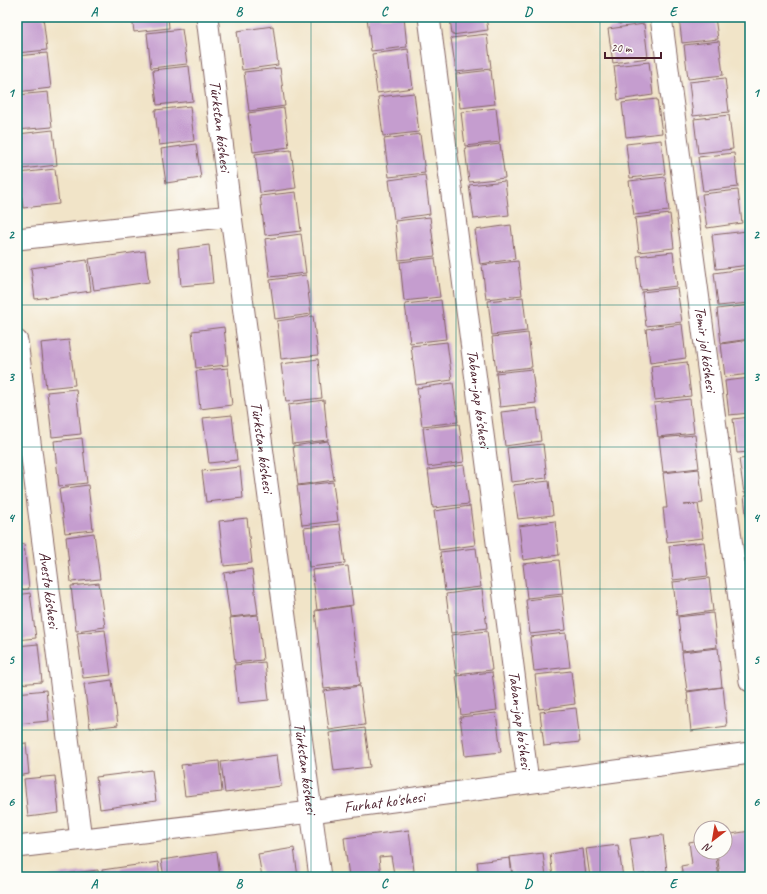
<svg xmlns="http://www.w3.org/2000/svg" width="767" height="894" font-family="Caveat,sans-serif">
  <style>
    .building { fill: #c59dcf }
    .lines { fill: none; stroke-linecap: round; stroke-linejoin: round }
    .minor-casing { stroke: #846462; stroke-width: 23 }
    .minor { stroke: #fff; stroke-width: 21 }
    .grid { fill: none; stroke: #0f766e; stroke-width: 1; stroke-opacity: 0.55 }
    .labels { text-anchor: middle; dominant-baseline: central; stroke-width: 3.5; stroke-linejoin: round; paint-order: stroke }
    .street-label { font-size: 16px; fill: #4a1f2b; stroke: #fdfcf7 }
    .neatline { fill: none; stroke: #0f766e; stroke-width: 1.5 }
    .grid-label { font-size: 13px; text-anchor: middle; font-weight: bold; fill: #0f766e }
  </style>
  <rect width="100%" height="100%" fill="#fdfcf7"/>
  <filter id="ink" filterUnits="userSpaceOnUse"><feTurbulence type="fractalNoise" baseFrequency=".025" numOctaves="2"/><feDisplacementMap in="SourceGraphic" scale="8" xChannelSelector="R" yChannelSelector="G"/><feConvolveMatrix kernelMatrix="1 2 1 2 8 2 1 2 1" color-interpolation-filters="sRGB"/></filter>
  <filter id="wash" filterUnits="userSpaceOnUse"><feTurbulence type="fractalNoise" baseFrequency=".012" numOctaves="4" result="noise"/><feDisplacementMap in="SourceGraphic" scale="16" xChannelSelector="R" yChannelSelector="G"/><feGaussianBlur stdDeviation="0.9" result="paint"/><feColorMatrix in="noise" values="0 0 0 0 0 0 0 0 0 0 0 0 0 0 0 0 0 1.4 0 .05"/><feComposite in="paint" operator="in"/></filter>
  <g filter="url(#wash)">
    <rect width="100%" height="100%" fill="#f1e4c8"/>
    <g id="blocks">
      <path class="building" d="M43 17 47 50 17 53V18Z
        M132 17H168L169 28 134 32Z
        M367 17H404L407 47 371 51Z
        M450 17H486L488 30 452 35Z
        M618 17H654L655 19 619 24Z
        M679 17H715L718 39 682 43Z
        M644 24 648 58 613 63 608 29Z
        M273 26 278 65 242 70 237 31Z
        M182 29 187 64 151 68 147 33Z
        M487 34 491 68 456 72 451 38Z
        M719 41 723 75 688 79 684 45Z
        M408 49 413 88 377 93 372 54Z
        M47 53 51 88 17 92V56Z
        M649 62 653 95 618 100 614 66Z
        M189 66 193 101 157 105 153 70Z
        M280 68 285 106 249 111 244 72Z
        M491 70 495 104 460 108 456 74Z
        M725 78 729 112 693 116 689 82Z
        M48 92 52 127 17 130V95Z
        M414 93 419 132 383 136 378 97Z
        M657 99 662 133 626 137 622 103Z
        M190 106 194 141 159 145 155 110Z
        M284 108 289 147 253 152 248 113Z
        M496 108 500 142 465 146 461 112Z
        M729 115 733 149 698 153 694 119Z
        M53 130 57 165 22 169 18 134Z
        M420 134 425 173 389 177 384 139Z
        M661 140 665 174 630 178 626 144Z
        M196 144 201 178 166 183 161 149Z
        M500 144 505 178 469 182 465 148Z
        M291 150 296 188 260 193 255 154Z
        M734 153 738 187 703 191 698 157Z
        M55 169 59 204 23 208 19 173Z
        M425 175 430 214 394 219 389 180Z
        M665 177 669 211 634 215 629 181Z
        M505 181 509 215 474 219 469 185Z
        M738 190 742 223 707 228 702 194Z
        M296 192 301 231 265 235 260 196Z
        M670 214 674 248 639 252 635 218Z
        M430 217 435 256 399 260 395 221Z
        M511 225 515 259 480 264 475 230Z
        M747 231 750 265 716 269 712 235Z
        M301 234 306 273 270 277 265 239Z
        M209 245 213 283 181 286 178 249Z
        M145 251 149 282 94 290 89 259Z
        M673 252 677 286 641 290 637 256Z
        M435 258 440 297 404 301 400 262Z
        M87 260 91 291 35 299 31 268Z
        M518 261 522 295 486 299 482 265Z
        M749 268 750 303 718 306 714 273Z
        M306 275 311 314 275 319 270 280Z
        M677 288 682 322 646 326 642 292Z
        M523 297 527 331 492 335 488 301Z
        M441 300 446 339 410 343 405 304Z
        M750 305V339L721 343 717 309Z
        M313 316 318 355 281 359 277 321Z
        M682 324 686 358 650 363 646 329Z
        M224 327 228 365 196 368 192 331Z
        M528 333 532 367 496 371 492 337Z
        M69 340 75 385 46 388 41 343Z
        M750 340V374L725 377 721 344Z
        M447 342 452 380 416 385 411 346Z
        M318 359 322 398 286 402 281 364Z
        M687 362 691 396 655 400 651 366Z
        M228 368 232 405 200 409 196 371Z
        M532 369 536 403 500 407 496 373Z
        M750 378V413L729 415 725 381Z
        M453 383 458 422 422 426 417 388Z
        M76 389 81 434 52 437 47 392Z
        M690 399 694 433 658 437 654 403Z
        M324 400 328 440 292 444 288 405Z
        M537 408 541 441 505 446 501 412Z
        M232 415 237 460 209 463 203 418Z
        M750 417V452L737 453 733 419Z
        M459 424 464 462 428 467 423 428Z
        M695 435 699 468 663 472 659 438Z
        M82 438 87 483 59 486 54 441Z
        M328 441 334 480 298 485 293 446Z
        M543 444 547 478 511 482 507 448Z
        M750 458V492L744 493 739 459Z
        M464 465 469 504 433 508 428 470Z
        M240 467 243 498 206 502 202 471Z
        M699 469 703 503 684 505 698 504 703 538 667 542 663 508H667L663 473Z
        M549 481 553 515 518 519 513 485Z
        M333 482 338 521 302 525 297 486Z
        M88 485 93 530 65 533 59 489Z
        M750 495V529L748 530 744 496Z
        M470 506 475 545 439 550 434 511Z
        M17 514 21 541 17 542Z
        M247 518 252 563 224 566 219 521Z
        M555 521 559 555 523 560 519 526Z
        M340 524 345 563 309 567 304 528Z
        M94 533 100 579 71 582 66 537Z
        M704 542 708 576 673 580 669 546Z
        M24 544 29 589 17 590V545Z
        M476 548 481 587 445 591 440 552Z
        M559 560 563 594 527 598 523 564Z
        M348 566 353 605 317 610 312 570Z
        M252 569 258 614 230 617 224 573Z
        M709 578 713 611 677 616 673 582Z
        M99 583 105 627 76 631 71 586Z
        M482 589 487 628 451 633 446 594Z
        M30 593 36 638 17 640V595Z
        M562 596 566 630 530 634 526 600Z
        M350 606 360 685 324 689 315 611Z
        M713 613 717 647 682 651 678 617Z
        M258 615 263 660 235 663 230 618Z
        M105 630 111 675 83 678 77 633Z
        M487 631 492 670 456 674 451 635Z
        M566 633 570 667 534 671 530 637Z
        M38 644 42 682 17 684V646Z
        M718 648 722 687 687 691 682 652Z
        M265 662 269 700 238 703 234 665Z
        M571 671 575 704 539 709 535 675Z
        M492 672 497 710 461 715 456 676Z
        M112 680 118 725 90 728 84 684Z
        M360 686 365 725 329 730 324 691Z
        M723 687 727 726 691 731 687 692Z
        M46 690 49 721 17 724V693Z
        M576 708 580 742 544 746 540 712Z
        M496 713 501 752 465 756 460 717Z
        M365 728 370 767 334 771 329 733Z
        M26 743 29 774 17 776V744Z
        M277 755 281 786 225 793 221 762Z
        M219 761 222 792 185 796 181 765Z
        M152 770 156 801 100 809 96 777Z
        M55 776 59 813 28 817 24 779Z
        M409 830 414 871 394 874 391 856 379 857 381 877H349L344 838Z
        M750 831V877H720L717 852H725V835Z
        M663 835 667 871 635 875 630 839Z
        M701 840V852H715L719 877H683L681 866 692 864 689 842Z
        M618 845 623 877H590L586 849Z
        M294 848 298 877H262L258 854Z
        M583 849 586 877H553L550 854Z
        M217 852 220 877H164L161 860Z
        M543 853 546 877H513L510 857Z
        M510 858 512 877H479L477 862Z
        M158 862 160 877H103L102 870Z
        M98 870 99 877H50V876Z"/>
    </g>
  </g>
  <g filter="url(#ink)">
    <use href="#blocks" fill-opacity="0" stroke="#846462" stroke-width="1"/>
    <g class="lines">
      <defs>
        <g id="minor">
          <path id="s1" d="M207 17 231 216 320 877"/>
          <path id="s2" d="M429 17 528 782"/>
          <path id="s3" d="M661 17 750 681"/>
          <path d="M17 239 231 216"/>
          <path id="s4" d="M17 341 81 839"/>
          <path id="s5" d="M17 847 311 812 750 753"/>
        </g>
      </defs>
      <use href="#minor" class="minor-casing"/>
      <use href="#minor" class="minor"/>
    </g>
  </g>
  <path class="grid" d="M167 17V877M311 17V877M456 17V877M600 17V877M17 164H750M17 305H750M17 447H750M17 589H750M17 730H750"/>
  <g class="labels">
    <g class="street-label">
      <text stroke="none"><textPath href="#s1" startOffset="110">Túrkstan kóshesi</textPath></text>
      <text stroke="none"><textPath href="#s3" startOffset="335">Temir jol kóshesi</textPath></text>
      <text stroke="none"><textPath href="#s2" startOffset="385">Taban-jap ko'shesi</textPath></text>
      <text stroke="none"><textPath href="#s1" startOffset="434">Túrkstan kóshesi</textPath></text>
      <text stroke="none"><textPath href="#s4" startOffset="251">Avesto kóshesi</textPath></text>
      <text stroke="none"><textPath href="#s2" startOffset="709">Taban-jap ko'shesi</textPath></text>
      <text stroke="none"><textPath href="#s1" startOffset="758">Túrkstan kóshesi</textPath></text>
      <text stroke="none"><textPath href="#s5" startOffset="370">Furhat ko'shesi</textPath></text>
    </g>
  </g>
  <rect width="767" height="894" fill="none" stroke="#fdfcf7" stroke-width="44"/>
  <g transform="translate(713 840) rotate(211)"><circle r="19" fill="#fdfcf7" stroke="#b5a4a5"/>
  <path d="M0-3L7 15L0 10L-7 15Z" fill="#c8321e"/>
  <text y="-6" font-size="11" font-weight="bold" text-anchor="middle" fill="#4a1f2b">N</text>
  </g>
  <path d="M605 52v6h56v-6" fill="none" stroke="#4a1f2b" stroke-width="2"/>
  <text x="611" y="52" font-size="12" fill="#4a1f2b" stroke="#fdfcf7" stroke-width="3" paint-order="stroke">20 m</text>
  <rect x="22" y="22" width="723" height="850" class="neatline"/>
  <g class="grid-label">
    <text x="94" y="16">A</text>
    <text x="239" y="16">B</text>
    <text x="384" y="16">C</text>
    <text x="528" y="16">D</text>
    <text x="673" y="16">E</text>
    <text x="11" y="97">1</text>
    <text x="756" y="97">1</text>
    <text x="11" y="239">2</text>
    <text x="756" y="239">2</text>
    <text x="11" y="381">3</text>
    <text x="756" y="381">3</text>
    <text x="11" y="522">4</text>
    <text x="756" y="522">4</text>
    <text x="11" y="664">5</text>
    <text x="756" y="664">5</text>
    <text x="11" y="806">6</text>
    <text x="756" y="806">6</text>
    <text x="94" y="888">A</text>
    <text x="239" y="888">B</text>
    <text x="384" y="888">C</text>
    <text x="528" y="888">D</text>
    <text x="673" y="888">E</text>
  </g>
</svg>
